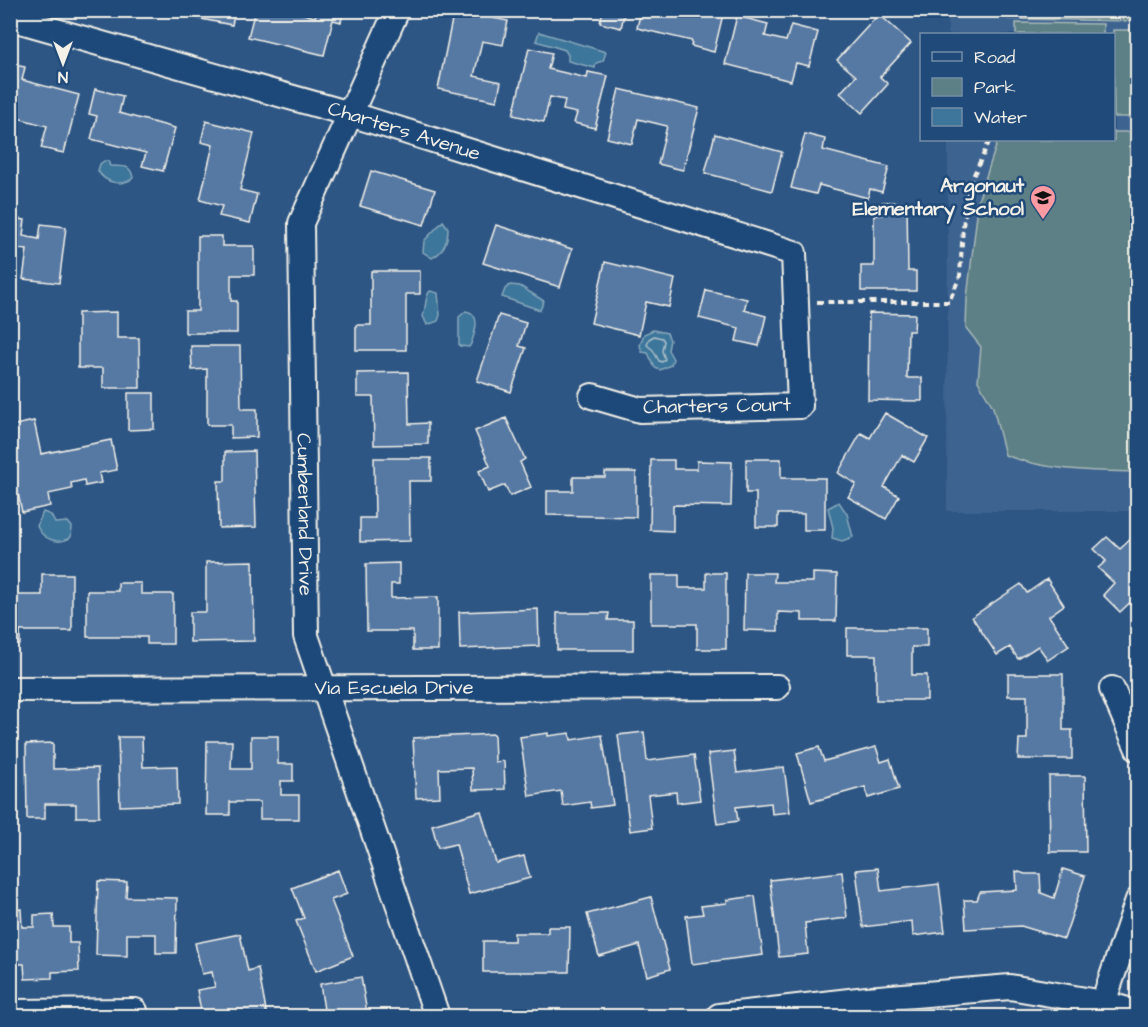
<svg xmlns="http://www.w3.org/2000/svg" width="1148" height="1027" font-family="'Architects Daughter',sans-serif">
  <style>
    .built { fill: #3e6390 }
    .green { fill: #5c8085; stroke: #a8b8b6; stroke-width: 1.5 }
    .water { fill: #3e769b; stroke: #87a7ba; stroke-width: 1.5 }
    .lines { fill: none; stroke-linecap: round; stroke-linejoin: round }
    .shore { stroke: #abc0c9; stroke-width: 1.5 }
    .building { fill: #5779a4; stroke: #f4f1e8; stroke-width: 1.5 }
    .minor-casing { stroke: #f4f1e8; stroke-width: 28 }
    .path { stroke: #f4f1e8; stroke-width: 4; stroke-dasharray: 6 4.5; stroke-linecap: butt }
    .minor { stroke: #1f4a7a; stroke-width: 24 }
    .labels { text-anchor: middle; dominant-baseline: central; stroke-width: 5; stroke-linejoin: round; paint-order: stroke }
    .street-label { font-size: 20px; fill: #f4f1e8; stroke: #1f4a7a }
    .poi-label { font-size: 20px; font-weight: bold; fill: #f4f1e8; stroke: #1f4a7a; text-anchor: end }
  </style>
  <rect width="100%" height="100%" fill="#2d5685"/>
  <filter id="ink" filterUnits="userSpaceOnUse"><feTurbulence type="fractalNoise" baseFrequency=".0167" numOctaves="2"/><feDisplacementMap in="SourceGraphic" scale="12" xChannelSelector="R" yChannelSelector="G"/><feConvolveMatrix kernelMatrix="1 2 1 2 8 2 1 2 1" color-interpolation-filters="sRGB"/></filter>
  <g filter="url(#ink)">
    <path class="built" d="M948 11H1137V511H947L948 140H1114V34H948Z"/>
    <path class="green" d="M1008 11H1133L1134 21 1008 19Z
      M1016 23 1103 24V34H1016Z
      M1113 30H1137V117H1114Z
      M1114 132H1137V472C1092 471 1048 471 1005 455L993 407 978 381 981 347 966 328 967 298 979 198 998 140H1114Z"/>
    <path class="water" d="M539 32 606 52 603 61 596 63 595 68 568 61V55L565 50 536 41Z
      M104 161H108L110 166C121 167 131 163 133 178 122 187 105 183 98 171L100 164Z
      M443 221 448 228C448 241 444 252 432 258L423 252 424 241Z
      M510 285 520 286 544 301 540 310 502 297 505 289Z
      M430 291 438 293 440 315 438 321 427 325 423 316C426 308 425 296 430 291Z
      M466 311C482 314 475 332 471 344L469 347 460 346 459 344V317Z
      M653 330 667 333 670 340 668 350 673 359 671 365 660 370 655 368 648 353 642 352 640 345 644 334Z
      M839 502 847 514 853 537 842 541 832 538 833 528 828 508Z
      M43 512 51 515 55 523 68 522 72 527 71 537C59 546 42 539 37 526Z"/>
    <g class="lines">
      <path class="shore" d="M654 336 662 338 664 341 662 351 665 359 662 362 659 361 653 350 647 345 649 339Z"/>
    </g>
    <path class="building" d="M155 10H235L232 25Z
      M255 10H288L315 17 317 10H344L341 22 333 20 324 55 248 37Z
      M454 10 508 21 503 45 482 41 474 76 501 82 497 101 438 89Z
      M603 10H625L621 28 600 23Z
      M641 10H724L714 52 691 46 692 41 637 28Z
      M879 14 911 43 880 77 888 84 862 113 840 93 856 76 837 60Z
      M737 16 768 24 765 36 786 41 791 25 818 32 809 66 796 63 791 81 725 64Z
      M529 48 552 53 548 69 587 78 588 72 608 76 595 128 574 123 577 113 563 110 565 100 550 97 544 122 513 115Z
      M10 64 25 67 22 80 79 95 64 153 41 148 47 126 10 116Z
      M95 89 123 96 119 113 175 128 163 171 142 166 146 153 91 139 97 116 89 114Z
      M619 89 699 108 683 170 658 164 667 126 638 119 632 144 607 138Z
      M206 121 254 133 240 190 257 194 250 223 219 216 222 206 200 200 213 145 201 142Z
      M715 134 782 152 772 191 705 173Z
      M805 134 825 139 823 150 889 167 882 192 870 189 868 198 819 185 816 194 791 188Z
      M371 171 435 190 424 225 360 206Z
      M882 202H907L908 271H916V291H861V266H874V215H882Z
      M10 218 25 220 23 236 39 239 41 224 66 227 59 283 23 279 27 250 10 248Z
      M496 225 572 249 560 287 483 263Z
      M198 236H222V246H254V275H231V301H237V333H185V311H198Z
      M605 262 675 279 669 307 646 302 639 335 591 323Z
      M371 271H420V294H406V350H356V325H371Z
      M706 290 747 299 744 310 766 316 759 346 736 341 739 328 699 318Z
      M117 312V338H139L140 388H103V368H78V313Z
      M869 313 915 314 914 331H908L907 378H922V401L868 400Z
      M499 315 526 323 519 346 526 348 511 392 477 381Z
      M191 346H240L241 409H257V437L231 438V425H207V369L192 370Z
      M408 372 409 424 428 423V444L374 445 373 397H357V373Z
      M128 393H154V429L128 430Z
      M885 413 928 438 914 462 902 455 884 487 899 496 886 519 848 497 856 484 838 473 861 433 870 438Z
      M506 418 525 459 520 462 531 487 510 496 505 485 488 492 479 471 490 466 475 431Z
      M34 421 41 454 111 440 117 470 99 473 101 483 85 486 84 480 71 483 72 489 48 494 50 506 22 512 10 456V426Z
      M254 451 256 527 219 528 218 481H225V452Z
      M374 458H431V481H409L410 541 360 542V518H375Z
      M746 459H781V478H825V530H804V514H778V527H756V493H746Z
      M651 460H674V469H697V461L732 462 731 506 673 505V531L650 530Z
      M605 472H636V517L547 515V491H573V477H605Z
      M1138 532V595L1120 612 1103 595 1114 583 1098 568 1106 561 1094 549 1107 537 1120 549Z
      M253 561 254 641 190 642V612H206V562Z
      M399 563V584H391V598L438 597V650H413V631H367L366 564Z
      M706 573H726V649H697V624H651V575H679V588H706Z
      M745 573H775L774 582H813V573L837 574 836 621H802V613L778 612V631L744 630Z
      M42 574H72V631H20V645H10V584H16V595H42Z
      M1047 579 1064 605 1049 616 1069 646 1048 660 1038 646 1018 659 1010 647 997 655 972 617 1021 584 1027 593Z
      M118 583H141V594H173V644H147V637H87V591H118Z
      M538 609 539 646 460 649 459 612Z
      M557 613H609L608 620H633V650H557Z
      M847 628H927V647H912V675H927V700H876V655H847Z
      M1008 674H1063V730H1072V759H1018L1019 739H1027V696H1008Z
      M644 732 647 761 694 755 700 800 677 803 676 792 648 795 652 828 630 831 618 735Z
      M548 733V736L570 733 571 740 602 735 613 805 591 808 590 802 563 806 561 791 529 796 520 737Z
      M494 734 495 762 504 761 505 789 473 790 472 768 439 769 440 797 416 798 413 738Z
      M251 736H278V764H293V781H281V795H299V819H260V802H230V815H206L207 741H232L231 769H251Z
      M118 737H142L143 767 177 766 178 804 120 806Z
      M53 743V769L98 768 99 817H76V804H45V819H27L26 744Z
      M819 747 824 761 876 747 881 762 890 759 899 789 868 798 865 787 811 802 797 753Z
      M734 751 737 773 784 767 790 812 772 814 771 803 736 807 738 821 717 824 708 754Z
      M1049 776H1085L1086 852H1050Z
      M481 811 496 863 524 856 530 878 469 894 456 844 438 848 432 825Z
      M878 868 881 891 939 884 945 932 913 936 912 921 863 927 856 870Z
      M1063 869 1085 876 1064 939 1021 926 966 929 964 900H977L980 892 1017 890 1016 871 1025 874H1040L1041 893 1054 898Z
      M338 870 347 894 331 900 353 956 316 971 296 921 304 918 292 888Z
      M842 872 847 918 805 923 808 954 779 957 770 880Z
      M98 881 127 882 126 897 177 898 176 953H156V934H127V956L96 955Z
      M755 896 763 955 692 964 686 916 703 914 701 906 727 903V900Z
      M651 897 670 969 647 976 639 945 599 956 587 914Z
      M21 909 22 927H34V915L53 914 54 927H69V943H78L79 971 52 972V978L25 979 24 964H10V910Z
      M548 927H570L569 972H483V941H514V933H548Z
      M240 934 248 971 258 968 267 1016H210L209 1014 202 1016 197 990 215 987 212 972 202 974 195 943Z
      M361 977 367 1013 358 1014 359 1016H325L320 984Z"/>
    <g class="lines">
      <defs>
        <g id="minor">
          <path id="s1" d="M397 10 301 223 306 636 437 1016"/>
          <path id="s2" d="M10 18 350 114 794 253 800 406 640 410 592 396"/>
          <path id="s3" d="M10 689 777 687"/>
          <path d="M1112 689 1138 749"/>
          <path d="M10 1012 135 1011"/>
          <path d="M719 1016 867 999 1010 987 1103 1003 1138 1013"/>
          <path d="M1102 1016 1103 1003 1138 900"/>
        </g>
      </defs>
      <use href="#minor" class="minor-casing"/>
      <path class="path" d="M817 302H949L960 276 963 226 970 183 990 140"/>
      <use href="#minor" class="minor"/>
    </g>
  </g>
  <defs>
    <symbol id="school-pin" viewBox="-11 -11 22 30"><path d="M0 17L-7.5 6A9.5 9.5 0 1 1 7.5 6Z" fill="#ff9aa2" stroke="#1f4a7a"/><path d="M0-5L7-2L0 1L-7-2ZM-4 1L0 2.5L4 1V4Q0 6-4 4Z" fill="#111"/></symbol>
  </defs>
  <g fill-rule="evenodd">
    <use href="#school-pin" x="1028" y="183" width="30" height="40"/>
  </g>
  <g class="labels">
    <g class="street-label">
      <text stroke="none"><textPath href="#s2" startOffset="410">Charters Avenue</textPath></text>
      <text transform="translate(717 406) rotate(-1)">Charters Court</text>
      <text stroke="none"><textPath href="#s1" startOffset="525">Cumberland Drive</textPath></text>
      <text stroke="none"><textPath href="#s3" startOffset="384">Via Escuela Drive</textPath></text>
    </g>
    <g class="poi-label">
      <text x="1024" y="186">Argonaut<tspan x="1024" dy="23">Elementary School</tspan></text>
    </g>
  </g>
  <rect width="1148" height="1027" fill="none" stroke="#1f4a7a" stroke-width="36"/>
  <rect x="18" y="18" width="1112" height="991" fill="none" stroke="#f4f1e8" stroke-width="2" filter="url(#ink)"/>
  <rect x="920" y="33" width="195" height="108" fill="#1f4a7a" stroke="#748da6" stroke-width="1.5"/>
  <rect x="932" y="52" width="30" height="9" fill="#1f4a7a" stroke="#748da6" stroke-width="1.5"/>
  <text x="974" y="63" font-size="18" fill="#f4f1e8">Road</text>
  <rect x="932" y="78" width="30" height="18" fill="#5c8085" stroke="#748da6" stroke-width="1.5"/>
  <text x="974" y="93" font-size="18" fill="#f4f1e8">Park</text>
  <rect x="932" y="108" width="30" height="18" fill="#3e769b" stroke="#748da6" stroke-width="1.5"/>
  <text x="974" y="123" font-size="18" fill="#f4f1e8">Water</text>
  <g transform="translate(63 63) rotate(180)" stroke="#1f4a7a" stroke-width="4.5" paint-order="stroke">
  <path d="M0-4.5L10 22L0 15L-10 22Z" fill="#f4f1e8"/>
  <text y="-9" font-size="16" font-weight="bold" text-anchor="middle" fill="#f4f1e8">N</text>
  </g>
</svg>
